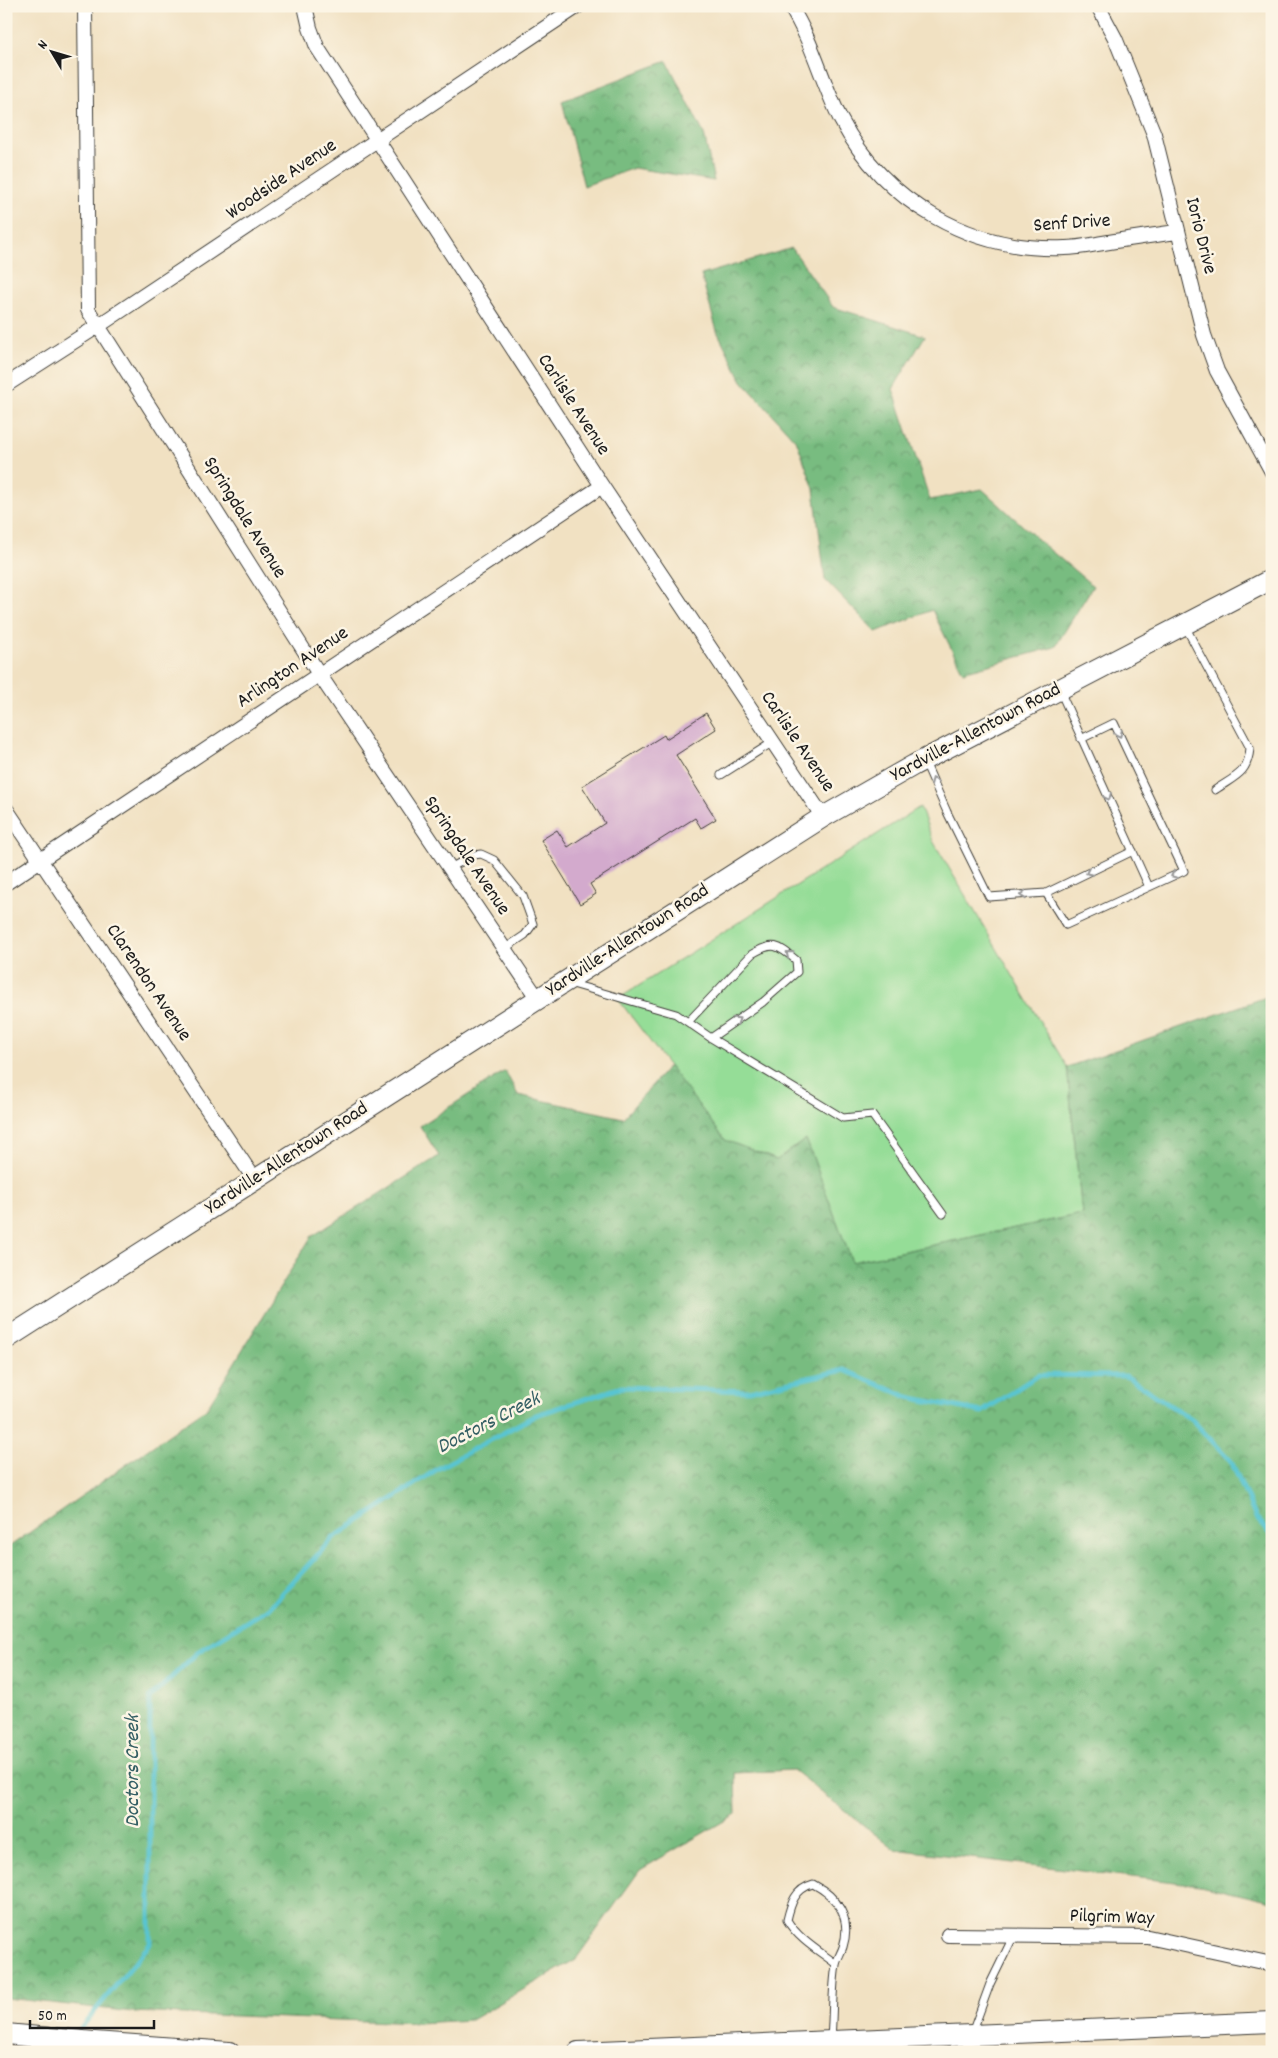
<svg xmlns="http://www.w3.org/2000/svg" width="1278" height="2058" font-family="Dekko,sans-serif">
  <style>
    .green { fill: #95dd97; stroke: #587c5a }
    .forest { fill: url(#forest-crowns); stroke: #4a6c4e }
    .lines { fill: none; stroke-linecap: round; stroke-linejoin: round }
    .stream { stroke: #58c4d1; stroke-width: 5 }
    .building { fill: #d3aacd }
    .lane-casing { stroke: #3c3a35; stroke-width: 9 }
    .street-casing { stroke: #3c3a35; stroke-width: 16 }
    .secondary-casing { stroke: #3c3a35; stroke-width: 22 }
    .lane { stroke: #fff; stroke-width: 7 }
    .street { stroke: #fff; stroke-width: 14 }
    .secondary { stroke: #fff; stroke-width: 20 }
    .oneway { stroke: #999 }
    .labels { text-anchor: middle; dominant-baseline: central; stroke-width: 5; stroke-linejoin: round; paint-order: stroke }
    .street-label { font-size: 20px; fill: #1c1c1c; stroke: #fcf5e5 }
    .water-label { font-size: 21px; font-style: italic; fill: #345f64; stroke: #fcf5e5 }
  </style>
  <defs>
    <pattern id="forest-crowns" width="20" height="18" patternUnits="userSpaceOnUse" patternTransform="scale(1.25)"><rect width="20" height="18" fill="#78bc80"/><path d="M2 6a3 3 0 1 1 6 0M12 15a3 3 0 1 1 6 0" fill="none" stroke="#629868"/></pattern>
  </defs>
  <rect width="100%" height="100%" fill="#fcf5e5"/>
  <filter id="ink" filterUnits="userSpaceOnUse"><feTurbulence type="fractalNoise" baseFrequency=".02" numOctaves="2"/><feDisplacementMap in="SourceGraphic" scale="10" xChannelSelector="R" yChannelSelector="G"/><feConvolveMatrix kernelMatrix="1 2 1 2 8 2 1 2 1" color-interpolation-filters="sRGB"/></filter>
  <filter id="wash" filterUnits="userSpaceOnUse"><feTurbulence type="fractalNoise" baseFrequency=".0096" numOctaves="4" result="noise"/><feDisplacementMap in="SourceGraphic" scale="20" xChannelSelector="R" yChannelSelector="G"/><feGaussianBlur stdDeviation="1.12" result="paint"/><feColorMatrix in="noise" values="0 0 0 0 0 0 0 0 0 0 0 0 0 0 0 0 0 1.4 0 .05"/><feComposite in="paint" operator="in"/></filter>
  <g filter="url(#wash)">
    <rect width="100%" height="100%" fill="#f1e1c2"/>
    <path class="green" d="M920 807 933 841 1067 1067 1082 1214 852 1262 806 1139 777 1160 725 1140 618 999Z"/>
    <path class="forest" d="M667 61 704 134 714 181 634 168 584 186 562 101Z
      M792 248 833 307 925 336 893 389 930 500 982 489 1044 545 1093 586 1055 647 963 672 932 610 876 632 825 580 814 489 797 442 742 381 717 331 701 275Z
      M1272 995V1902L1200 1885 894 1849 793 1770 735 1773 736 1814 640 1870 576 1959 471 2020 417 2023 133 2012 6 1998V1549L207 1408 311 1237 439 1156 420 1126 505 1071 518 1095 623 1118 669 1066 725 1140 777 1160 806 1139 852 1262 1082 1214 1067 1067Z"/>
    <g class="lines">
      <path class="stream" d="M76 2034 150 1944V1698L199 1651 269 1608 333 1538 439 1468 536 1415 622 1387 749 1391 844 1370 908 1397 982 1412 1038 1375 1126 1376 1192 1420 1231 1461 1256 1518 1272 1535"/>
    </g>
    <g id="blocks">
      <path class="building" d="M706 713 716 729 676 755 716 819 701 828 695 818 590 884 596 894 580 904 541 840 557 830 568 847 605 823 582 786 664 735 666 739Z"/>
    </g>
  </g>
  <g filter="url(#ink)">
    <use href="#blocks" fill-opacity="0" stroke="#3c3a35" stroke-width="1"/>
    <g class="lines">
      <defs>
        <path id="lane" d="M1185 626 1250 748C1248 774 1235 776 1215 790
          M1060 691 1149 887
          M925 762 947 812 989 897 1046 893 1066 925 1184 871 1114 723 1081 739
          M721 775 773 742
          M450 868 474 855 481 854 494 860 523 896 533 924 525 935 504 949
          M1046 893 1133 851
          M569 983 676 1014 711 1038 843 1118 872 1115 943 1214
          M688 1022 752 954C773 941 778 945 796 960L797 972 763 1002 711 1038
          M972 2033 990 1984 1014 1935
          M831 2039C833 2015 832 1989 836 1965 837 1959 841 1953 843 1947 852 1918 838 1897 813 1884 795 1889 791 1903 787 1920 798 1939 819 1951 836 1964"/>
        <path id="street" d="M85 6 88 310 319 674 538 999
          M305 6 310 28 317 47 602 486 823 817
          M790 6C813 42 822 83 841 120 885 203 972 252 1065 248 1078 248 1091 245 1103 243 1128 239 1153 235 1178 232
          M1098 6 1115 38 1154 134 1204 335 1217 371 1272 472
          M6 385 98 326 578 6
          M6 809 255 1180
          M6 883 602 486
          M948 1935 1148 1937 1272 1964"/>
        <path id="secondary" d="M6 1339 823 817 914 765 1272 579
          M6 2034 94 2042 229 2052
          M578 2052 1272 2022"/>
      </defs>
      <use href="#lane" class="lane-casing"/>
      <use href="#street" class="street-casing"/>
      <use href="#secondary" class="secondary-casing"/>
      <use href="#lane" class="lane"/>
      <use href="#street" class="street"/>
      <use href="#secondary" class="secondary"/>
    </g>
    <defs><path id="oneway-chevron" d="M-2-3.5L2.5 0L-2 3.5" fill="none" stroke-width="1.6" stroke-linecap="round" stroke-linejoin="round" transform="scale(1.25)"/></defs>
    <g class="oneway">
      <use href="#oneway-chevron" transform="translate(1119 734) rotate(65)"/>
      <use href="#oneway-chevron" transform="translate(934 781) rotate(-113)"/>
      <use href="#oneway-chevron" transform="translate(1108 797) rotate(65)"/>
      <use href="#oneway-chevron" transform="translate(1089 872) rotate(154)"/>
      <use href="#oneway-chevron" transform="translate(1174 875) rotate(155)"/>
      <use href="#oneway-chevron" transform="translate(1023 895) rotate(176)"/>
      <use href="#oneway-chevron" transform="translate(789 954) rotate(-140)"/>
      <use href="#oneway-chevron" transform="translate(737 1020) rotate(-34)"/>
    </g>
  </g>
  <g class="labels">
    <g class="street-label">
      <text transform="translate(282 180) rotate(-34)">Woodside Avenue</text>
      <text transform="translate(1072 224) rotate(-4)">Senf Drive</text>
      <text transform="translate(1200 236) rotate(76)">Iorio Drive</text>
      <text transform="translate(573 405) rotate(57)">Carlisle Avenue</text>
      <text transform="translate(244 518) rotate(58)">Springdale Avenue</text>
      <text transform="translate(293 668) rotate(-34)">Arlington Avenue</text>
      <text transform="translate(976 733) rotate(-28)">Yardville-Allentown Road</text>
      <text transform="translate(797 742) rotate(56)">Carlisle Avenue</text>
      <text transform="translate(466 856) rotate(56)">Springdale Avenue</text>
      <text transform="translate(628 941) rotate(-33)">Yardville-Allentown Road</text>
      <text transform="translate(148 983) rotate(56)">Clarendon Avenue</text>
      <text transform="translate(287 1159) rotate(-33)">Yardville-Allentown Road</text>
      <text transform="translate(1112 1918) rotate(2)">Pilgrim Way</text>
    </g>
    <g class="water-label">
      <text transform="translate(489 1424) rotate(-27)">Doctors Creek</text>
      <text transform="translate(134 1771) rotate(-90)">Doctors Creek</text>
    </g>
  </g>
  <rect width="1278" height="2058" fill="none" stroke="#fcf5e5" stroke-width="25"/>
  <g transform="translate(52 52) rotate(308)" stroke="#fcf5e5" stroke-width="4" paint-order="stroke">
  <path d="M0-4L9 19L0 12L-9 19Z" fill="#1c1c1c"/>
  <text y="-8" font-size="14" font-weight="bold" text-anchor="middle" fill="#1c1c1c">N</text>
  </g>
  <path d="M30 2020v8h124v-8" fill="none" stroke="#1c1c1c" stroke-width="2.5"/>
  <text x="38" y="2020" font-size="15" fill="#1c1c1c" stroke="#fcf5e5" stroke-width="4" paint-order="stroke">50 m</text>
</svg>
